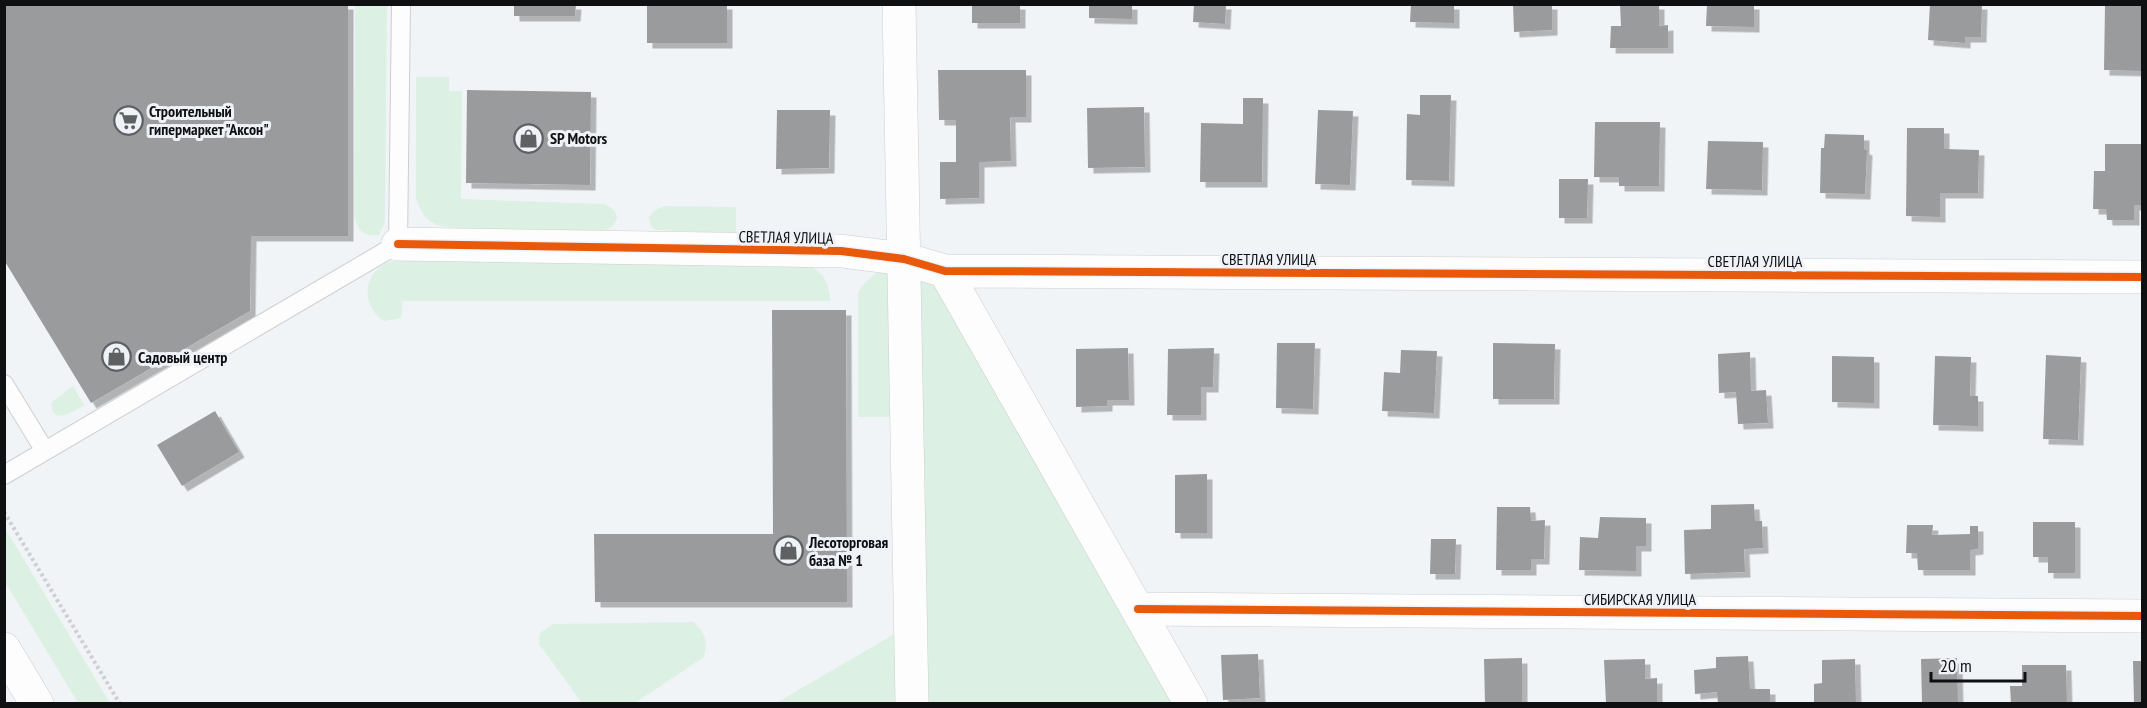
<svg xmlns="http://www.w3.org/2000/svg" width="2147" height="708" font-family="'PT Sans Narrow',sans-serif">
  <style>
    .green { fill: #dcf0e3 }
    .building { fill: #9a9b9d; filter: url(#shadow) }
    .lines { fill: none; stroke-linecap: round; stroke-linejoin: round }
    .lane-casing { stroke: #ccced0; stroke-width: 20 }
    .street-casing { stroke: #ccced0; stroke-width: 34 }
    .secondary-casing { stroke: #ccced0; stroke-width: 34 }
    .path { stroke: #cfcfd1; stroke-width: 4; stroke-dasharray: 3 3; stroke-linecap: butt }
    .lane { stroke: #fdfdfe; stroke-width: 18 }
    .street { stroke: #fdfdfe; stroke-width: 33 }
    .secondary { stroke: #fdfdfe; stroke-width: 33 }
    .cycleway-casing { stroke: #eff3f9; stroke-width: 11 }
    .cycleway { stroke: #e8590c; stroke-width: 8 }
    .labels { text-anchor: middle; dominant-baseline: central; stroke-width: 6; stroke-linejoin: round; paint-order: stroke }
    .poi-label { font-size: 16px; font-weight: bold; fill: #0f1012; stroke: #eff3f9; text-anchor: start }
    .street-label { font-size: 16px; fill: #0f1012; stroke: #eff3f9 }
  </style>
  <defs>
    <filter id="shadow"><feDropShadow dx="5.5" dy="5.5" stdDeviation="0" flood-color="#0004"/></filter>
  </defs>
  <rect width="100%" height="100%" fill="#f1f4f7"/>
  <path class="green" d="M355 5H387L385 222 379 235C363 237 357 230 354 215Z
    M416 77H449V91H462L461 199 604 204C627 213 616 232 594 232L460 228C433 226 425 224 416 198Z
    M664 206 736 207V233L655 230 651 226 649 217 655 210Z
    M403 258 807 264C826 275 827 280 831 301H403L401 318 384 321C367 311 361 285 377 270 385 262 393 261 403 258Z
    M893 270 896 417H858V293C866 278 876 271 893 270Z
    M918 277 939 284 1177 703H925Z
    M73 386 84 405C75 411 49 427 52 402Z
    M5 528 110 703H78L5 582Z
    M694 622C705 633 708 641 704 657L635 703H582L539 644 540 633 553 624Z
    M903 629 901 703H776Z"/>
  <path class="building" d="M4 4H348V236H251L250 311 91 403 4 260Z
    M514 4H576L575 16H514Z
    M647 4H727V43H647Z
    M972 4H1020V23H972Z
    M1089 4H1132V19L1089 18Z
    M1194 4H1226L1225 24 1193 22Z
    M1411 4H1454V23L1410 22Z
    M1513 4H1552V30L1514 32Z
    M1620 4H1659V26L1668 25V48H1610L1611 26H1621Z
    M1707 4H1754V27L1706 26Z
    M1930 4H1982L1981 37H1965V43L1928 40Z
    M2105 4H2142V71L2104 70Z
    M938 70H1026V117H1010L1011 161 979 162V198L940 199V162H956V120H939Z
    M467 90 591 92 590 185 466 183Z
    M1420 95H1451L1449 181 1406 180 1407 114 1420 115Z
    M1243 98H1263L1262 182H1200L1201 123 1243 124Z
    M1144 107 1145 167 1088 168 1087 108Z
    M777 110H830L829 168 776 169Z
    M1318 110 1353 111 1350 185 1315 184Z
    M1595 122H1660L1659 186H1619V177H1594Z
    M1907 128H1944V149L1979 150 1978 193H1940V217L1906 216Z
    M1825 134 1864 135V149L1867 150 1865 194 1820 193 1821 148H1824Z
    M1708 141 1763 142 1762 190 1706 189Z
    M2105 144H2142V205H2134V220H2107L2106 209H2093L2094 171H2105Z
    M1559 179H1588L1587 218H1559Z
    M772 310H846L847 602H595L594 534H773Z
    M1277 343H1315L1313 409 1276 408Z
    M1493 343 1555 344 1554 399H1493Z
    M1128 348 1129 400H1107V406L1076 407V349Z
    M1214 348 1213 387H1201V415H1167L1168 349Z
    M1401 350 1437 351 1434 413 1382 411 1384 372 1400 373Z
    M1750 352 1751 391 1766 390 1768 423 1738 424 1736 392 1719 393 1718 354Z
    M2046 355 2081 357 2078 440 2043 439Z
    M1832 356 1874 357V403L1832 402Z
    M1935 356 1971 357 1970 396H1978V426L1933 425Z
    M215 411 239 452 182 486 157 445Z
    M1207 474V533H1175V475Z
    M1754 504 1755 521H1762L1763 548 1744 549 1745 572 1685 574 1684 530 1711 529V505Z
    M1497 507H1530L1531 521 1545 520 1544 559H1531V570H1496Z
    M1600 517 1646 518V546H1636V571L1579 570 1580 537 1598 538Z
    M2033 522H2075V573H2048V557H2033Z
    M1907 525H1933L1932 535 1970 534V526H1978V549L1970 550V570H1918L1917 553H1906Z
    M1431 539H1456L1455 574H1430Z
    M1258 654 1260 698 1223 700 1221 655Z
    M1748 656 1750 689H1770V704H1718L1717 692 1695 694 1694 670 1716 668V657Z
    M1522 658V704H1485L1484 659Z
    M1957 658 1958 704H1922L1921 659Z
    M1645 659V679L1657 678V702L1606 703 1604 660Z
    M1855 659 1856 704H1814V684L1822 683V660Z
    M2133 661H2142V704H2134Z
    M2022 665H2066L2067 704H2011L2010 686H2022Z"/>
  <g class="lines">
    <defs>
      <path id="lane" d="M4 384 45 451
        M4 475 398 244 401 4"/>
      <path id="street" d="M899 4 912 704
        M398 244 841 251 904 259 945 271 2142 277
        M945 271 1191 704
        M1138 609 2142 616"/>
      <path id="secondary" d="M4 649 37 704"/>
    </defs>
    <use href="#lane" class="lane-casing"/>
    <use href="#street" class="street-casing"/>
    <use href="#secondary" class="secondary-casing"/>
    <path class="path" d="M4 512 120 704"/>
    <use href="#lane" class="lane"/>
    <use href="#street" class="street"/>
    <use href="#secondary" class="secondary"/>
    <defs>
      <path id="cycleway" d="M398 244 841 251 904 259 945 271 2142 277
        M1138 609 2142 616"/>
    </defs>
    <use href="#cycleway" class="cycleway-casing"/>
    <use href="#cycleway" class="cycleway"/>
  </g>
  <defs>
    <symbol id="supermarket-ring" viewBox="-11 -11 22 22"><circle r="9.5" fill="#eff3f9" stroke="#5e6062" stroke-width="1.5"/><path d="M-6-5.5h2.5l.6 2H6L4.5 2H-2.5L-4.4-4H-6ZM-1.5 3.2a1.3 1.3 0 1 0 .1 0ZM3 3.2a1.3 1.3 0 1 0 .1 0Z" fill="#5e6062"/></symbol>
    <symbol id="shop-ring" viewBox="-11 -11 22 22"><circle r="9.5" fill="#eff3f9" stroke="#5e6062" stroke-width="1.5"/><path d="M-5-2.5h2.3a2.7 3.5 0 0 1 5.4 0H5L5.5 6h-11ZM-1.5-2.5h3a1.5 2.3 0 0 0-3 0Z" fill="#5e6062"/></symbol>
  </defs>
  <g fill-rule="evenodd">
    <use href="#supermarket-ring" x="112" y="104" width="33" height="33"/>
    <use href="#shop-ring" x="512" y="122" width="33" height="33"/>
    <use href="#shop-ring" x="100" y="340" width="33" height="33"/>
    <use href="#shop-ring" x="772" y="534" width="33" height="33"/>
  </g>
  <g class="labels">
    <g class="poi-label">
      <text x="149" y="111">Строительный<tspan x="149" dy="18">гипермаркет "Аксон"</tspan></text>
      <text x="550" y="138">SP Motors</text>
      <text x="138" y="357">Садовый центр</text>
      <text x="809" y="542">Лесоторговая<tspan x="809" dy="18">база № 1</tspan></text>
    </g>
    <g class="street-label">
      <text transform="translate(786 237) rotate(1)">СВЕТЛАЯ УЛИЦА</text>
      <text x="1269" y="259">СВЕТЛАЯ УЛИЦА</text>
      <text x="1755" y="261">СВЕТЛАЯ УЛИЦА</text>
      <text x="1640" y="599">СИБИРСКАЯ УЛИЦА</text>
    </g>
  </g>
  <rect width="2147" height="708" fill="none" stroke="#0f1012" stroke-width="12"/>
  <path d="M1931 672v9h94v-9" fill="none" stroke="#0f1012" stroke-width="3"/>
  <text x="1940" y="672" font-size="18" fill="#0f1012" stroke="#eff3f9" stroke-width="4.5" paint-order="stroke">20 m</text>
</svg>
